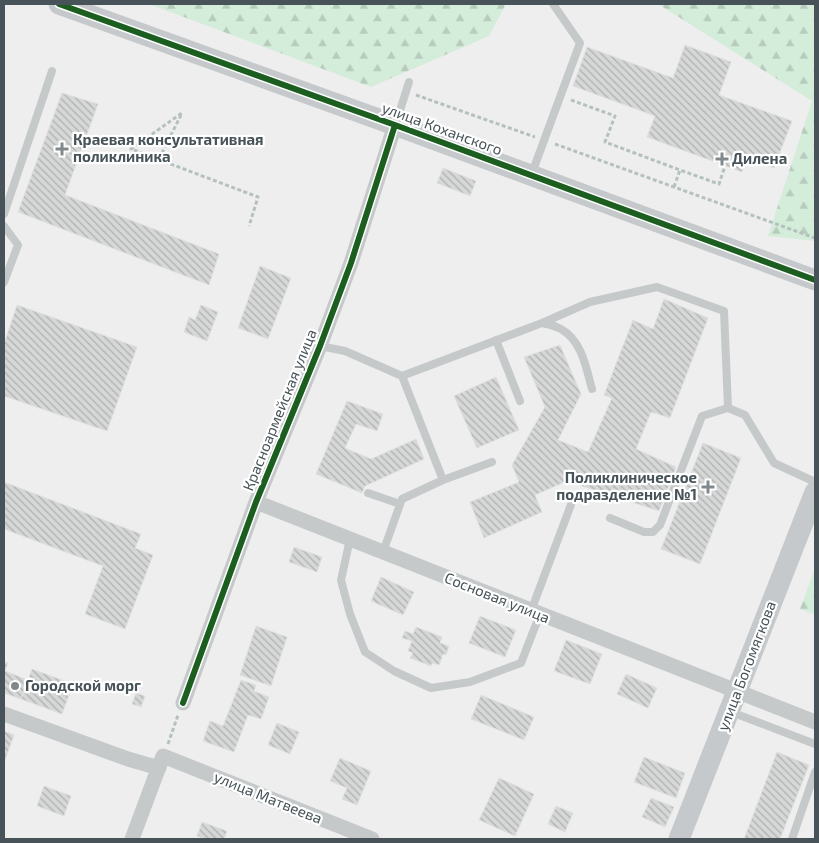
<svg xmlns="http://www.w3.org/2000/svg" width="819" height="843" font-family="'Exo 2',sans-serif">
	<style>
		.forest { fill: url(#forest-firs) }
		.building { fill: url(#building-back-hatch); stroke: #e0e0e1 }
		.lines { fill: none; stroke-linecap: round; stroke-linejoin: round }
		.path { stroke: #b5c1bc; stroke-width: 3; stroke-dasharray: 4 2.5; stroke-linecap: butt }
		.lane { stroke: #c5c9ca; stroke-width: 8 }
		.street { stroke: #c5c9ca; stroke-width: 15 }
		.secondary { stroke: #c6c9cb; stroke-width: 21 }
		.cycleway-casing { stroke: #fff; stroke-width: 9 }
		.cycleway { stroke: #1b5e20; stroke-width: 6 }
		.poi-dot { fill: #82898d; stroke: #fff; stroke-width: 2 }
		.labels { text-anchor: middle; stroke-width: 4.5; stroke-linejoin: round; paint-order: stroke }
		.street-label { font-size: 15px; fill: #475359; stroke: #fff }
		.poi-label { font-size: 15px; font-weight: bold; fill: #475359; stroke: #fff; text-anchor: start }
	</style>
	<defs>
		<pattern id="forest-firs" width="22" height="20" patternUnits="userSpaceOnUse" patternTransform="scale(1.25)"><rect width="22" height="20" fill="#d4ecda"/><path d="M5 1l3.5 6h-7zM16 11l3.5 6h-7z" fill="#b7ccbd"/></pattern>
		<pattern id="building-back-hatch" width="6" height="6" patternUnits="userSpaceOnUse" patternTransform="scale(1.25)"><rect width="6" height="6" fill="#d6d7d7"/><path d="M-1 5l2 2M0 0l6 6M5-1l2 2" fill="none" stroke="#afb1b1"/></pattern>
	</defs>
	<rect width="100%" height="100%" fill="#efeeee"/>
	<path class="forest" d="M149,4H506L489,36L371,87Z
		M658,4H815V241L768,236L812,101Z
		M815,568V615L800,609Z"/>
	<path class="building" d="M685,45L731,62L719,95L792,121L774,168L747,158L742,172L647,137L655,116L573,86L587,47L673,78Z
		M62,93L98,104L65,195L219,254L209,285L18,212Z
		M443,168L476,181L470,196L437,183Z
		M260,266L291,278L268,339L238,328Z
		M664,299L708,318L670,418L651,412L636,449L676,467L659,511L567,481L535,495L542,512L484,538L470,502L519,482L512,465L545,407L524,357L560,345L581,394L558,440L588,452L612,398L604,395L633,320L653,329Z
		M17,305L137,347L107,431L4,396V344Z
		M201,305L218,312L207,341L184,332L189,317L195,320Z
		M496,377L519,430L477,448L454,396Z
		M347,401L383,414L377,431L356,424L345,448L371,459L416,439L424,459L365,486L362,493L316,474Z
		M703,443L741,458L700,564L661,549Z
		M4,482L141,534L135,548L153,555L125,629L85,614L103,566L4,529Z
		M294,547L322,557L317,572L289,562Z
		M381,577L414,592L403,615L371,601Z
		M480,616L516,630L505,657L469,643Z
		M256,626L287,637L271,686L240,675Z
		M416,627L442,637L440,643L449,646L446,655L443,654L439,665L432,663L431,666L410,658L413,653L408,651L412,641L402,638L405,631L413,634Z
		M566,640L602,654L590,684L554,671Z
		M4,662L8,663L5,671L28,680L21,699L4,693Z
		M32,669L73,684L62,714L21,699Z
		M626,674L657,688L648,708L617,694Z
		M241,680L256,685L254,691L269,697L261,719L248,715L234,752L203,741L210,721L223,726Z
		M136,693L145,696L141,707L132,704Z
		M481,695L534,717L524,740L471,719Z
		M277,723L299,732L290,754L268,745Z
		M4,731L14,735L4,763Z
		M777,752L809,765L780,839H744Z
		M644,757L685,773L676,798L634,782Z
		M340,758L371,771L357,805L342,799L347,788L330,781Z
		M499,778L534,794L515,836L479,820Z
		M44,786L71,796L64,816L37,806Z
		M651,798L674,807L665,827L642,817Z
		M556,806L573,813L565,832L548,824Z
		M202,822L227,831L224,839H206L197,836Z"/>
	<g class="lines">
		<path class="path" d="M416,95L535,137
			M571,100L615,116L605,142L680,170
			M555,144L815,238
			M159,159L182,113L131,149L258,197L249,226
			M674,187L680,170L719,184L725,166
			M168,744L178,715"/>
		<path class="lane" d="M396,123L409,82
			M532,173L580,43L553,4
			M4,214L52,71
			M4,226L18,245L4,282
			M542,323L590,302L657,287L724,311L728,408
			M496,340L520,401
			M320,346L345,351L402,376L542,323C548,324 555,326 561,329C582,341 586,367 592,389
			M402,376L443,480
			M368,493L400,504
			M610,518L644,532H653L660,525L702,416L728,408L745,415L774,463L815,482
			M350,539L341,580L350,614L365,652L394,671L431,688L470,682L521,663L540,614
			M383,552L402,499L443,480L492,462
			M531,611L572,502
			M731,712L815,744
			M792,839L815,772"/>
		<path class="street" d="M256,502L815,722
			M183,703L256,502L320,346L351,263L395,125
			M4,714L128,759L159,768
			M132,839L163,756L372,839"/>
		<path class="secondary" d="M59,4L395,125L815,280
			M679,839L815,492"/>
		<defs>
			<path id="cycleway" d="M59,4L395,125L815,280
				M183,703L256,502L320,346L351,263L395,125"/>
		</defs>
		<use href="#cycleway" class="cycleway-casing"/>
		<use href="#cycleway" class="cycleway"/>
	</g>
	<g class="poi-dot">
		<path d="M59.5 141.5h5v5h5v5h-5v5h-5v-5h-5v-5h5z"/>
		<path d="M719.5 151.5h5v5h5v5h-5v5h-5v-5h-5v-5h5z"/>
		<path d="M705.5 479.5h5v5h5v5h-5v5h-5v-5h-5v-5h5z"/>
		<circle cx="15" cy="686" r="5"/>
	</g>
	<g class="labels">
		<g class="street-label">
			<text transform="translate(442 129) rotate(20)" y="5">улица Коханского</text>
			<text transform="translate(280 410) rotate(-68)" y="5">Красноармейская улица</text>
			<text transform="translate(497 598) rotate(22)" y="5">Сосновая улица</text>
			<text transform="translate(747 666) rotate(-69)" y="5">улица Богомягкова</text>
			<text transform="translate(268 798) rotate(22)" y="5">улица Матвеева</text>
		</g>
		<g class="poi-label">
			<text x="73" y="145">Краевая консультативная<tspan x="73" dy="17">поликлиника</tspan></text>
			<text x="732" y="164">Дилена</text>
			<text x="697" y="483" text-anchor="end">Поликлиническое<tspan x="697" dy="17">подразделение №1</tspan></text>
			<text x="25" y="691">Городской морг</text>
		</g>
	</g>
	<rect width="819" height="843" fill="none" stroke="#475359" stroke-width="10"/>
</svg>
